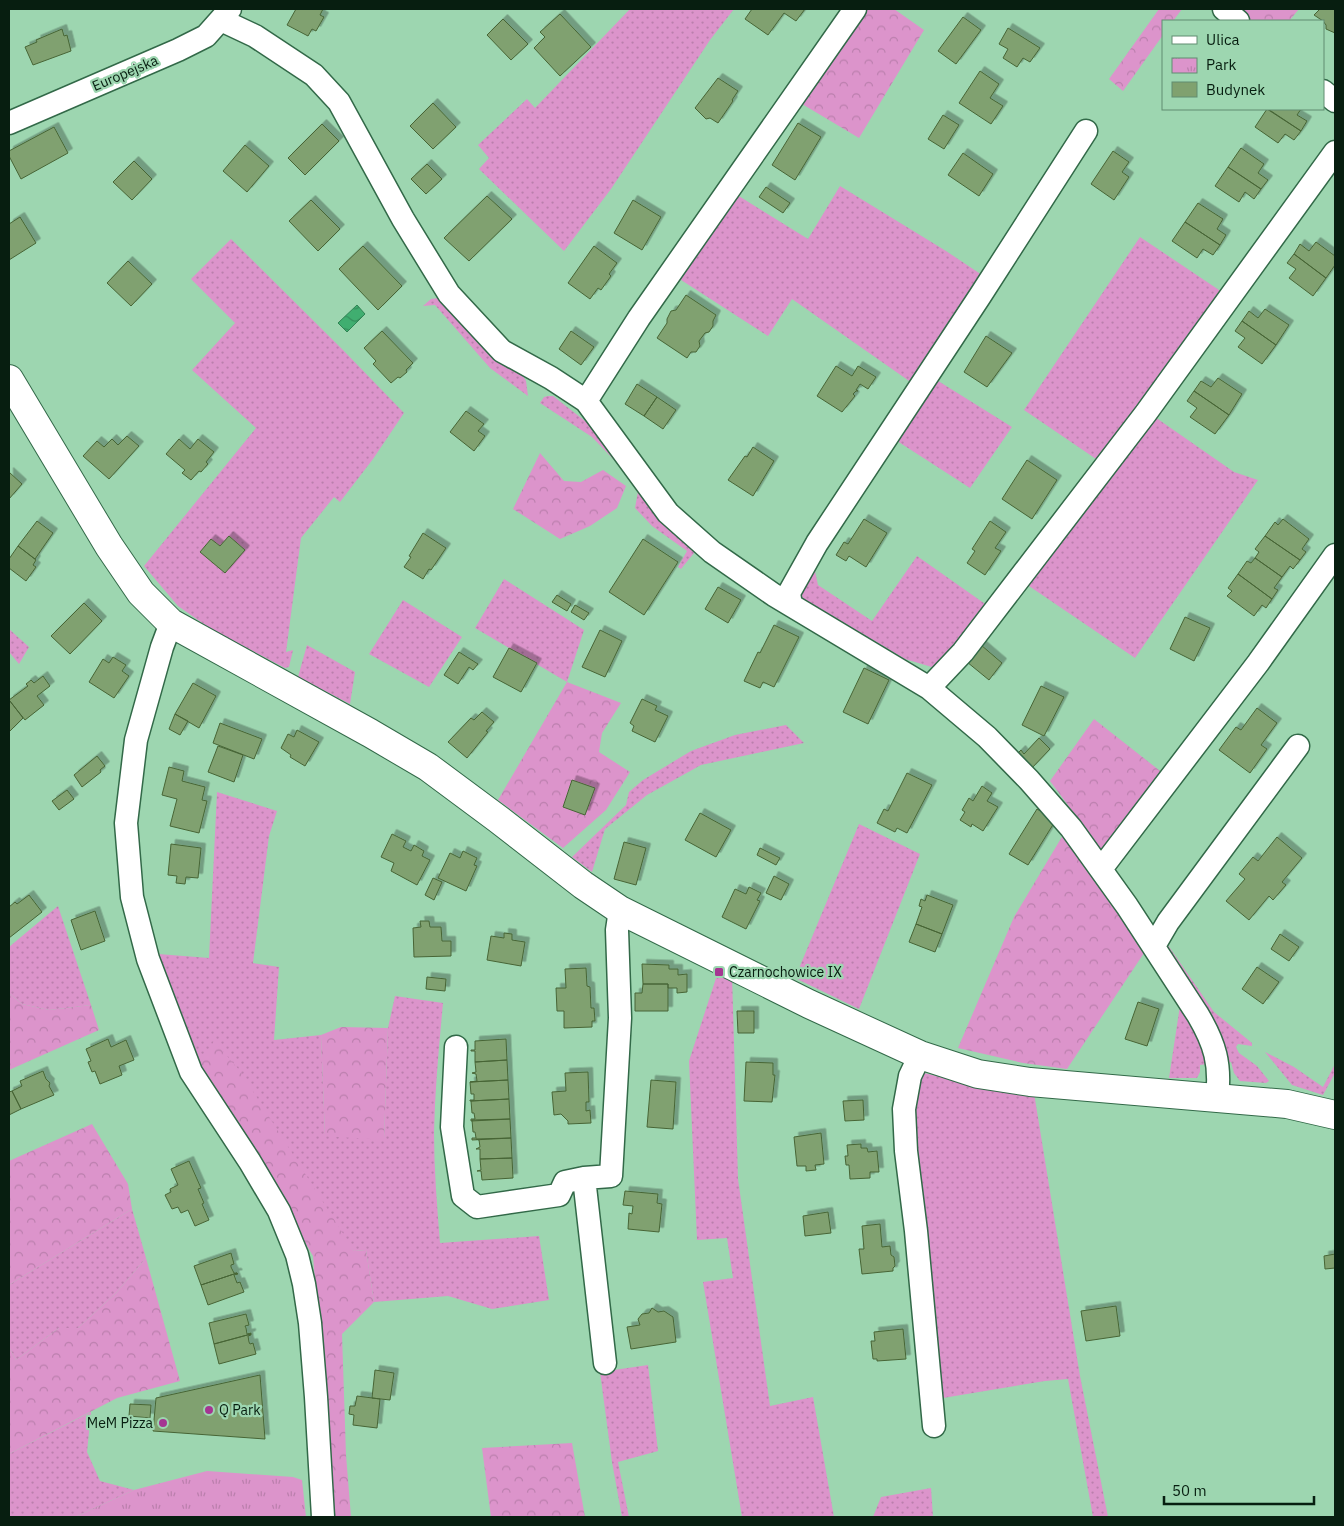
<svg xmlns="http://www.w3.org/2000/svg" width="1344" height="1526" font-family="'IBM Plex Sans',sans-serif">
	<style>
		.grass { fill: url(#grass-dots) }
		.forest { fill: url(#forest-crowns) }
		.park { fill: url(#park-tufts) }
		.water { fill: url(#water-waves); stroke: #2f8353 }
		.building { fill: #80a16f; stroke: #476536; filter: url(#shadow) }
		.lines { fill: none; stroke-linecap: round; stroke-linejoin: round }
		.street-casing { stroke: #326948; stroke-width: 25 }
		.secondary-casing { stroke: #326948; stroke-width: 30 }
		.street { stroke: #fff; stroke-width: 22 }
		.secondary { stroke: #fff; stroke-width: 28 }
		.poi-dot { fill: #a53592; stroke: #9dd6b0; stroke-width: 2 }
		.labels { text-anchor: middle; stroke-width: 4.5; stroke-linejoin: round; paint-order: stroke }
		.street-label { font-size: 14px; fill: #071e10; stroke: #9dd6b0 }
		.poi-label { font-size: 14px; fill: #071e10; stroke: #9dd6b0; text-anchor: start }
	</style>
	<defs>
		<pattern id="grass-dots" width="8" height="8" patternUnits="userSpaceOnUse" patternTransform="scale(1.25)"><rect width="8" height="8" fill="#dc94cb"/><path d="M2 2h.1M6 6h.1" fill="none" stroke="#bb7fad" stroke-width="1.8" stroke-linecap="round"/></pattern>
		<pattern id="forest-crowns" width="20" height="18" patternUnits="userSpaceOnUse" patternTransform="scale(1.25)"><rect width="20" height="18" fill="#dc94cb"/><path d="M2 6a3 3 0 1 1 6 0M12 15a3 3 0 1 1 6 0" fill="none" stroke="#bb7fad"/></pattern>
		<pattern id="park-tufts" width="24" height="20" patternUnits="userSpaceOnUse" patternTransform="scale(1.25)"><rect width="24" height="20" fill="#dc94cb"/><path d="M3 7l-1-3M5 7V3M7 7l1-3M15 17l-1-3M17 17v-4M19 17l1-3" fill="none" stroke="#bb7fad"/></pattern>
		<pattern id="water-waves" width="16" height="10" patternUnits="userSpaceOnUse" patternTransform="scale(1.25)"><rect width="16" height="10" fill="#40ae70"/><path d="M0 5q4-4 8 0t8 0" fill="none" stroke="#348d5b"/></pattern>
		<filter id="shadow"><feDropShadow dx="4.5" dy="-4.5" stdDeviation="0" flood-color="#0004"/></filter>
	</defs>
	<rect width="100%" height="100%" fill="#9dd6b0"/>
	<path class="grass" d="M630,9H734L710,40L611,189L564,251L479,169L489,158L478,145L527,99L535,108Z
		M840,186L946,251L982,275L912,383L792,299L768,336L678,278L734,193L808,239Z
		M1140,237L1222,292L1099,461L1024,410Z
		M231,239L343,350L404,413L373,459L340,502L334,497L301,538L286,652L293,650L289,667L285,668L211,629L178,606L144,566L256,428L192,370L235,323L191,279Z
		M438,298L443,299L521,373L526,381L528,396L490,368L435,305L423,306L431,299Z
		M935,379L1012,427L970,488L894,439Z
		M548,396H553L594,428L693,546L694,553L681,569L678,567L687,551L652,526L635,508L639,486L592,437L540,403L544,397Z
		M1152,415L1234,472L1258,480L1135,658L1026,584Z
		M917,556L988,606L935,668L905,659L804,599L800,594L813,562L818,585L872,621Z
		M504,579L584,630L567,682L475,628Z
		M403,600L462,637L429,687L369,654Z
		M9,629L29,647L19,664L9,652Z
		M307,645L355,672L350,704L298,677Z
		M786,725L804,743L701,765L647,795L605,829L592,872L572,857L626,805L629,792L643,780L691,751L735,735Z
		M217,792L277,811L269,836L253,963L279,967L274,1040L321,1035L325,1135L384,1139L388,1028L395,996L443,1003C439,1046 435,1089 434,1132C434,1169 437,1206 440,1243L539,1236L549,1300L492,1309L448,1296L374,1302L366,1250L354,1251L199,1065L186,1042L158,954L209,958Z
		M859,824L920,854L859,1009L795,978Z
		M58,906L91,1005L49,1010L22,1004L9,993V947Z
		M1163,938L1214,1012L1252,1043V1046L1238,1044L1236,1047L1239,1053L1257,1066L1269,1081L1266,1083L1240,1081L1234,1073L1231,1062L1227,1063L1164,948Z
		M719,969L732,975L738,1179L770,1406L813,1397L834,1517H742L703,1282L733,1278L727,1238L697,1240L689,1061Z
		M1181,999L1198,1031L1208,1064L1200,1065V1072L1197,1078H1169Z
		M1265,1052L1294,1067L1323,1087L1335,1064V1073L1323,1095L1292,1085Z
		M924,1073L990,1089L1034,1093L1080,1376L1108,1517H1093L1068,1379L1045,1381L937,1399L907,1108Z
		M132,1209L146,1258L116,1293L78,1328H59L16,1360L9,1347V1285Z
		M648,1365L658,1451L618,1462L629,1517H622L612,1462L600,1372Z
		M91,1412L87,1452L100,1481L134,1490L75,1517H9V1454Z
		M931,1488L933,1517H873L881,1497Z"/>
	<path class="forest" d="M863,9H894L924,30L859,138L797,101Z
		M1159,9H1182L1173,21H1163V35L1123,91L1109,79Z
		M1237,9H1299L1289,21H1252Z
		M540,453L564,481L581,482L603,470L626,486L617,508L590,526L560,539L513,509Z
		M567,682L621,703L602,733L599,752L630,772L606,810L563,848L498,800Z
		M1094,719L1164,774L1103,852L1050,781Z
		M1066,830L1146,950L1067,1069L1023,1063L958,1048L1014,917Z
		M9,993L22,1004L49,1010L91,1005L99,1030L9,1070Z
		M341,1027L388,1028L384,1140L325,1136L321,1035Z
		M214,1041L240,1071L354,1251L366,1250L374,1302L342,1334L346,1455L351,1517H333L313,1256L199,1065Z
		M92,1124L128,1184L132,1209L9,1285V1161Z
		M146,1258L180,1381L117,1398L9,1454V1347L16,1360L59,1328H78L116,1293Z
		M572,1443L585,1517H491L482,1448Z"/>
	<path class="park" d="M207,1471L293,1477L302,1480L306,1517H75L134,1490Z"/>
	<path class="water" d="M357,305L365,314L347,332L338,323Z"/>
	<path class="building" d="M296,9H323L320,15L324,17L316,31L312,29L308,36L287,25Z
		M752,9H805L796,21L784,13L768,35L745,19Z
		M1320,9H1335V33L1326,29V25L1323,21L1314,15Z
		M560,14L591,47L560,76L534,48L545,37L540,32Z
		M963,17L981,30L956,64L938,51Z
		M503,19L528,44L511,60L487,35Z
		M1008,28L1040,48L1030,62L1023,58L1017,67L1003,58L1008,49L999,44Z
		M62,29L64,36L67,35L71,51L33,65L25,47L37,42L36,40Z
		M980,71L999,84L990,98L1003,106L991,124L959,103Z
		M718,78L738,91L732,100L733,101L718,123L710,118L706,119L695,108Z
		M433,103L456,127L433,149L410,126Z
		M1267,109L1301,131L1294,140L1285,134L1278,143L1255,127Z
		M1268,109H1301L1297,115L1307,121L1301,131Z
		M943,115L959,125L944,149L928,139Z
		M798,123L821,137L795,180L772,165Z
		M322,124L339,141L305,175L288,158Z
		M54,127L68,153L21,179L9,156V151Z
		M245,145L269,166L247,192L223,171Z
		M1241,148L1264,164L1258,173L1268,180L1261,189L1228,167Z
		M1113,151L1129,162L1122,172L1129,177L1114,200L1091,184Z
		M963,153L993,174L979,196L948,175Z
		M134,161L152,179L132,200L113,182Z
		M427,164L442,179L426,194L411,179Z
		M1228,167L1261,189L1254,199L1245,192L1239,202L1215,186Z
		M766,187L790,203L783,213L759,197Z
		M487,196L512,219L469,261L444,238Z
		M311,200L340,229L318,251L289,221Z
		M633,200L661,217L642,250L614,233Z
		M1198,203L1223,219L1217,229L1226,235L1220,245L1185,222Z
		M20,217L36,243L9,260V224Z
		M1185,222L1220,245L1213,255L1203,249L1197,258L1172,241Z
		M1316,242L1335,256V265L1326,278L1294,254L1300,244L1309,251Z
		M363,246L402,286L378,310L339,269Z
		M594,246L617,263L609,274L611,276L601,290L598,288L590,299L568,283Z
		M1294,254L1326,278L1313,296L1289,278L1296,269L1287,263Z
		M128,261L152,284L131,306L107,283Z
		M686,295L716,315L713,321V326L709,332L705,333L699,341L700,346L696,352H691L687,358L657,338L667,323V319L671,311L676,310Z
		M1265,309L1289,325L1276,345L1242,321L1249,311L1258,318Z
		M1242,321L1276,345L1262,364L1238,347L1245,338L1235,331Z
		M382,331L413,363L406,370L407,372L400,378L398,377L391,383L373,364L376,361L364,348Z
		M571,331L594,347L581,365L559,349Z
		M986,336L1012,353L987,387L964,372Z
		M836,366L852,376L858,366L876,377L868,389L860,384L856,390L858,391H856L853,394L855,396L842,412L817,396Z
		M1218,378L1242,394L1229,415L1194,391L1201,381L1211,387Z
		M637,384L657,397L644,416L625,404Z
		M1194,391L1229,415L1215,434L1190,417L1197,408L1187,401Z
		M657,397L676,410L663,429L644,416Z
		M466,411L484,424L478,431L485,436L474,451L450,432Z
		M127,436L139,446L109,479L83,456L97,441L104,447L112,439L118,445Z
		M179,439L190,449L198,439L214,452L206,462L208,464L201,472L199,471L191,480L182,473L185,470L166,454Z
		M753,447L774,461L753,496L728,480L745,456L747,457Z
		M1027,460L1057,480L1032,519L1002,499Z
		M9,472L22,484L9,499Z
		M864,519L887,533L866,567L849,556L846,561L836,555L844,542L848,544Z
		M1283,519L1309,539L1302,549L1306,552L1300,560L1265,536L1275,522L1278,525Z
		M37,521L53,533L35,559L18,546Z
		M990,521L1006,532L995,548L1001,551L985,575L967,563L975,551L972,549Z
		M423,533L446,548L431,570L429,569L423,579L404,567L411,557L409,556Z
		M229,536L245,550L225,573L200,552L211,539L220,546Z
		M1265,536L1300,560L1293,569L1290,566L1282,577L1255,558L1259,552L1255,549Z
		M643,539L678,562L644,615L609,592Z
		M18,546L36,560L33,565L36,567L26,581L9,568V559Z
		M1255,558L1282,577L1274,588L1278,590L1272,599L1238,574L1247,561L1251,563Z
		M1238,574L1272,599L1266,608L1262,605L1254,616L1227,596L1232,591L1228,588Z
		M718,587L741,600L728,623L705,609Z
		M557,595L571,604L567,611L552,602Z
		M84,603L102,621L70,654L51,636Z
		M575,605L589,613L584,620L571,612Z
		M1185,617L1210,628L1194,661L1170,649Z
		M774,625L799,637L774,687L763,682L760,688L744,681L758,652L760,653Z
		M600,630L622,641L605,677L582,667Z
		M981,645L1002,663L989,680L967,662Z
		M509,648L537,663L521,692L493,677Z
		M459,652L478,664L473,670L469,667L458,684L444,675Z
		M113,657L126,665L122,671L129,676L114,698L89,682L103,659L109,663Z
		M864,668L889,680L868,724L843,712Z
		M43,676L50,686L37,696L44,705L25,720L9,700L28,686L26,684L31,680L34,683Z
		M193,683L216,696L199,728L175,714Z
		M1041,686L1064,697L1044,736L1022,725Z
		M642,699L657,706L655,710L668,716L655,742L632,731L634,726L630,723Z
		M10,701L23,718L9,732V702Z
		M1257,708L1277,723L1261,745L1267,749L1250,773L1219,750L1236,727L1241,730Z
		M482,712L494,722L486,731L488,732L467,758L448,742L471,718L474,720Z
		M175,714L188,721L180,735L169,729Z
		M220,723L262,739L254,759L213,743Z
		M297,730L319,742L305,766L290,757L291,755L281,748L288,734L294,737Z
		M1039,738L1050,749L1031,769L1016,755L1021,750L1024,754Z
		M218,746L243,755L234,782L208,772Z
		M97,756L105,766L100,770L101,772L82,787L74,775Z
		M169,767L184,771L182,781L205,787L202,800L207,801L199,833L170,826L177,799L162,795Z
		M907,773L932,785L907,833L897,828L895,832L877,823L884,809L888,811Z
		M572,780L595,788L585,815L563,807Z
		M982,786L992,793L987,801L998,807L983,831L972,824L971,827L960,820L965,812L962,810L969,798L973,801Z
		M67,790L74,799L59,810L52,801Z
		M1037,809L1047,815L1054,823L1028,865L1009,854Z
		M700,813L731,830L716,857L685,840Z
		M392,834L406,841L403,847L411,851L414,845L424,851L422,856L430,860L417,885L391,871L394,863L381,857Z
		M1277,837L1302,858L1282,882L1286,885L1273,900L1269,896L1249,920L1226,901L1245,879L1239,874L1253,857L1258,861Z
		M624,842L646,848L636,885L614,879Z
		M171,844L201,848L198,878L186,877L185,884L176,883L177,876L168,875Z
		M760,848L780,858L776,865L757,855Z
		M463,851L477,858L474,865L477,866L466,891L438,878L450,853L460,858Z
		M774,876L789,884L781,900L766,893Z
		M433,878L442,882L434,900L425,895Z
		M749,887L761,893L757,900L760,901L746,929L722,917L735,889L746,894Z
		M29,895L42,912L9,938V907L15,902L17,904Z
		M927,895L953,905L942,934L916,924L922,907L919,906L921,899L925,901Z
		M95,911L105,941L81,950L71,920Z
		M420,921H429L430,927H441L442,941H451V956L414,957L413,928L421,927Z
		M916,924L942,934L935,952L909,942Z
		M504,933L512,934V940L525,942L521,966L487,960L491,936L504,938Z
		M1280,934L1299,947L1289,961L1271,949Z
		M642,964L669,965V969H678V975L687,974V992L677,993V988H668V984H643Z
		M1257,967L1279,982L1263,1004L1242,989Z
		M586,968L587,986L590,987L591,1008H594L595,1021H592V1027L564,1028V1011H557L556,988H566L565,969Z
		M427,977L446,979L445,991L426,989Z
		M643,984H668V1011H635V993H642Z
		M1138,1002L1159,1009L1147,1046L1125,1039Z
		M737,1011H754V1033H738Z
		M108,1039L111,1047L126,1040L134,1060L119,1066L122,1075L100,1084L95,1071L92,1072L88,1062L91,1061L86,1049Z
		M506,1039L507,1060L475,1062V1051H471V1050H475V1041Z
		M507,1060L508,1080L470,1082L477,1081L476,1074L472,1073L476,1072L475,1062Z
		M746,1062L773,1063V1075H775L772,1102L744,1101Z
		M43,1071L46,1079L50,1083L49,1086L54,1095L21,1109L12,1091L22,1086L20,1081Z
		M588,1072L589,1102H586V1111L590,1110L591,1123L568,1124V1121L561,1114L554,1115L552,1092L566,1091L565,1073Z
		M508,1080L509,1099L470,1101V1100H474V1094H471L470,1082Z
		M651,1080L676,1082L673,1129L647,1127Z
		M12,1091L21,1109L9,1115V1092Z
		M509,1099L510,1119L471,1121V1119H475L474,1113H472L471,1101Z
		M863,1100L864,1120L845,1121L843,1101Z
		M510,1119L511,1138L472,1140V1138H476L475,1132H473L472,1120Z
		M821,1133L824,1164L815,1165L816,1170L806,1171V1166H797L794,1137Z
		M511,1138L512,1158L480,1159V1149H476L480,1147L479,1140L476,1139Z
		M861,1144V1148H867L868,1152L877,1151L879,1172H870V1178L850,1179L849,1165H846L845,1156H848L847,1145Z
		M512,1158L513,1178L482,1180L481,1171H477L481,1170L480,1159Z
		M189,1161L201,1188L198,1189L204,1203L202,1204L209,1220L195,1226L188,1210L181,1213L178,1207L172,1209L165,1195L171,1192L170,1189L178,1185L171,1169Z
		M625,1191L658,1194L657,1203L662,1204L659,1232L628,1229L629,1213L632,1214L633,1206L623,1205Z
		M828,1212L831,1233L805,1236L803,1216Z
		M880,1224L882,1247L890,1246L891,1255L894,1257L895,1266L893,1268V1271L862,1274L859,1249H864L862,1226Z
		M231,1253L234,1264L231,1265V1267L234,1273H237L201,1285L194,1266Z
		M1335,1254V1268L1325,1269L1324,1256Z
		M237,1273L238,1274L234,1275L237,1283L240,1282L244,1292L208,1305L201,1285Z
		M1116,1306L1120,1336L1086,1341L1081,1311Z
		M652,1308L658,1312L664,1311L673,1317L676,1342L631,1349L627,1327L640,1325L638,1319L642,1314L649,1313Z
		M246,1314L249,1325L245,1326L246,1328L247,1334L251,1333V1334L214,1344L209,1323Z
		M903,1329L906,1359L877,1361V1359H873L871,1341H875L874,1332Z
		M251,1334V1335L248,1336L249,1342L250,1344L253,1343L256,1354L219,1364L214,1344Z
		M375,1370L394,1373L390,1400L372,1398Z
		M260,1375L265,1439L153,1431L156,1398Z
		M357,1396L380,1399L377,1428L353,1425L354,1415L349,1414L350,1406H355Z
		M130,1404L151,1405L150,1418L129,1416Z"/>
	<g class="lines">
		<defs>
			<path id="street" d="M1224,9L1238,21
				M221,20L255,36L314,75L339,102L403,219L449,294L502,351L551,378L586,401L668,513L712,552L774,595L929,688L987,737L1029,780L1071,828L1127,906L1198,1015C1215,1044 1221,1064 1217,1098
				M1323,91L1335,101
				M9,123L178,50L206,36L230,9
				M586,401L639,318L855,9
				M791,605L789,593L817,543L980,296L1086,131
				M171,623L162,647L136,740L126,823L132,897L148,959L191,1072L250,1162L279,1211L297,1255L304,1284L310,1323L316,1397L323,1517
				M929,688L963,652L1146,413L1335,152
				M1101,869L1258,663L1335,555
				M1154,946L1168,922L1298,746
				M456,1047L452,1127L463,1196L477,1207L559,1195L565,1182L584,1178
				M920,1055L910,1076L904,1109L906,1151L916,1231L934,1426
				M605,1363L584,1178L611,1176L620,1018L617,930L620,910"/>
			<path id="secondary" d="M9,379L109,546L141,593L171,623L370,733L428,767L498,819L583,885L620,910L809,1004L920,1055L978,1074L1030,1082L1287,1104L1335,1115"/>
		</defs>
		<use href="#street" class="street-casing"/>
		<use href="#secondary" class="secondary-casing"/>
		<use href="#street" class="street"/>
		<use href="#secondary" class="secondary"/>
	</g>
	<g class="poi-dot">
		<rect x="714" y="967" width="10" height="10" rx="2.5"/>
		<circle cx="209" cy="1410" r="5"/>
		<circle cx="163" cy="1423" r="5"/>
	</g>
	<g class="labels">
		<g class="street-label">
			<text transform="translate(125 73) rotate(-23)" y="5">Europejska</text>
		</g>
		<g class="poi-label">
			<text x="729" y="977">Czarnochowice IX</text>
			<text x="219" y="1415">Q Park</text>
			<text x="153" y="1428" text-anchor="end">MeM Pizza</text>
		</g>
	</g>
	<rect width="1344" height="1526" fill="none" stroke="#071e10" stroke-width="20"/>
	<rect x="1162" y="20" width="162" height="90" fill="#9dd6b0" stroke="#618c70"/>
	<rect x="1172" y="36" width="25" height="8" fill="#ffffff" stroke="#618c70"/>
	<text x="1206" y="45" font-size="15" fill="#071e10">Ulica</text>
	<rect x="1172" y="58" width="25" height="15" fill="url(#park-tufts)" stroke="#618c70"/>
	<text x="1206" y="70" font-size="15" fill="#071e10">Park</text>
	<rect x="1172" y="82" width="25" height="15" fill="#80a16f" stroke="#618c70"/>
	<text x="1206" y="95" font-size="15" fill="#071e10">Budynek</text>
	<path d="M1164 1496v8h150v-8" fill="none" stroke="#071e10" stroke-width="2.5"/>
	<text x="1172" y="1496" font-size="15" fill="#071e10" stroke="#9dd6b0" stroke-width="4" paint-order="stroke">50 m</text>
</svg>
